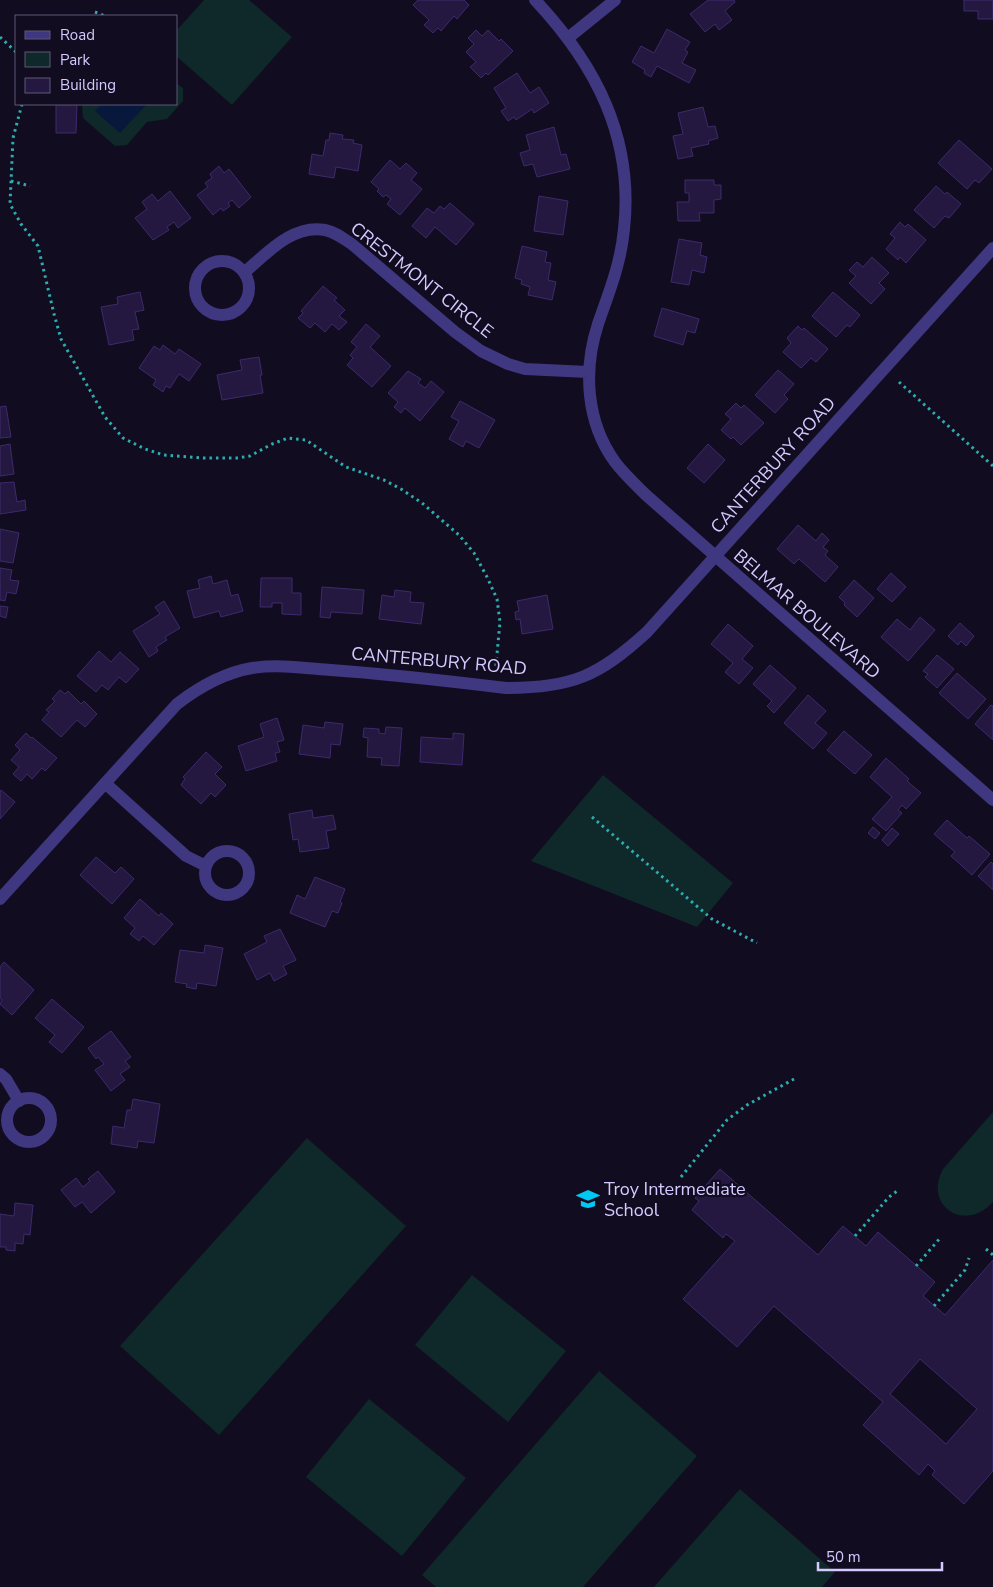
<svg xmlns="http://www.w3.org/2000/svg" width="993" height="1587" font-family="'Nunito Sans',sans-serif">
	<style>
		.green { fill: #0f2829 }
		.water { fill: #08173c }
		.building { fill: #241840; stroke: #3d2a6d; fill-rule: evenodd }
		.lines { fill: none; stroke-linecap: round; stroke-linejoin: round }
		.path { stroke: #2caeb1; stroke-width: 3; stroke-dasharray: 2.5 4; stroke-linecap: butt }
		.minor { stroke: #3f377f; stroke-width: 12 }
		.labels { text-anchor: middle; stroke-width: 4.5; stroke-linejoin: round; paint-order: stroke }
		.street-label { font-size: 18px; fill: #d5caff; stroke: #110c1f }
		.poi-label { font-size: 18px; fill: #d5caff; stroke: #110c1f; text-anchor: start }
	</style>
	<rect width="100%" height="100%" fill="#110c1f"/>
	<path class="green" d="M204,0H249L292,37L232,105L176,56V31Z
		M176,83L183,88V101L167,119L147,122L127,145L115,146L83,118L82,106L84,104H176Z
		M603,775L733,883L697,927L531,861Z
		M993,1112V1202C964,1234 923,1205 943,1169Z
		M307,1138L406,1226L219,1435L120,1346Z
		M472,1275L566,1351L508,1422L415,1345Z
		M599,1371L697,1456L583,1587H436L422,1575Z
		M369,1399L466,1478L402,1556L306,1477Z
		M740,1489L835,1572L822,1587H654Z"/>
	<path class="water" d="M102,104H147L120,133L95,111Z"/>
	<path class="building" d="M418,0H464L469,5L457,19L454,16L441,31L438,28L433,33L424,25L429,20L413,5Z
		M708,0H734L735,2L725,11L732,20L719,30L715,24L705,32L690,14Z
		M964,0H993V19H978V11H964Z
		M667,29L690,42L685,50L688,52L682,63L696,70L689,83L657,66L651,77L644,73L645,70L632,62L641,46L654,53Z
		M476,30L482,36L488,30L499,41L501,39L513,51L488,75L486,73L481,78L470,67L476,62L466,52L474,44L468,38Z
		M517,73L530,93L539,87L549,103L534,113L532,109L516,120L514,117L508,121L501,111L506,108L494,88Z
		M56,104H77L76,133H56Z
		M703,107L708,127L715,126L718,138L708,141L709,144L691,148L693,156L678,159L673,136L683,134L678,113Z
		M554,127L561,155L566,154L570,169L537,177L533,164L524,166L520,153L530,150L526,135Z
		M330,133L343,135L342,139L354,140L353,143L362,145L358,171L336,167L334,178L309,174L312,154L323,156L326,140H329Z
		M959,140L992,169L979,183L975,180L967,189L938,163Z
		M390,160L400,169L406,163L417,173L411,180L422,189L400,215L387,204L391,199L386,195L383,197L377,191L379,189L371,182Z
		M219,166L224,173L229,169L251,197L239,208L232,200L228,203L230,206L223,211L221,208L213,215L197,195L208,187L205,183L212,178L210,174Z
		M685,180H714V185H721V199L714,200V213H699L700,221H678L677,202H689V193H685Z
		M936,186L945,194L947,192L961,204L949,218L945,216L934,228L914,210Z
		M170,191L191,218L178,228L174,222L167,227L169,230L153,240L135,218L147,209L142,202L152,194L158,201Z
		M539,196L568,201L563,235L534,231Z
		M450,203L474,224L456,245L435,227L426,238L412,226L427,208L434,213L440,206L444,209Z
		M900,222L905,227L908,224L926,240L906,263L900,257L898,260L886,249L895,238L890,234Z
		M679,239L702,243L700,255L707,257L704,273L692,270L689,285L671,282Z
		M522,246L547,252L545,262L551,263L548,280L556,282L552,300L528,295L530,287L521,284L522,280L515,278Z
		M872,257L889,273L879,283L885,289L871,304L849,283L856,276L849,270L857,262L863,267Z
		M323,286L337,298L334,300L345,310L339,316L347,322L339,330L332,324L325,332L315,323L310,328L298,318L303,313L301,311Z
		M140,292L144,310L135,312L139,329L132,330L134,340L109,345L101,307L118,304L117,297Z
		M833,292L860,315L850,327L847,325L836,337L812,316Z
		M662,308L699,319L695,333L687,331L683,345L654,336Z
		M366,324L380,336L370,347L391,366L372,387L347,365L353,358L350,355L357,347L351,342Z
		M798,326L802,330L804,328L828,349L816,362L811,358L801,368L783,352L791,343L787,338Z
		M163,345L175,354L179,349L201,364L189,381L179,374L170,388L166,386L163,392L153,385L156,380L139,368L154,346L160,350Z
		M259,357L262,375H260L263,393L222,400L217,375L242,370L240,360Z
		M778,370L794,384L784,395L788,399L775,413L755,395Z
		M408,371L421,379L418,383L425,388L431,381L444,392L420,421L405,408L401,413L394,407L398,402L388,393Z
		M460,401L495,420L479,448L466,441L463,447L449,439L459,421L451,417Z
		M736,403L741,408L744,405L764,423L741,445L733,437L731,439L721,430L731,419L725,414Z
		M6,406L11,437L0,438V407Z
		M10,444L14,474L0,476V446Z
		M708,444L725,460L704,483L687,468Z
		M14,482L17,502L25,500L26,510L0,514V483Z
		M798,525L816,541L822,533L829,540L823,547L828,551L825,555L838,567L825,582L799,559L794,564L777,549Z
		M0,529L19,533L13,563L0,561Z
		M0,568L12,570L10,580L19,581L16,594L7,592L5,601L0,600Z
		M891,573L906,587L892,602L877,589Z
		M211,576L213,584L227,580L231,596L238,594L243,611L221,617L219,611L194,618L187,591L200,588L198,580Z
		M261,578H292V593H301V615L282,614V603H272V607H260Z
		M854,580L874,598L857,617L844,605L845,603L839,597Z
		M322,587L364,590L362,614L331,612L330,618L320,617Z
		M395,590L411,592L410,602L424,603L421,624L379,619L382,595L394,597Z
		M547,595L553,629L522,634L520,619L516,620L515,612L519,611L517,601Z
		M164,601L180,628L165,637L167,640L156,647L158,651L149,657L133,631L160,614L155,607Z
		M0,606L8,607L6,618L0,616Z
		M920,617L935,630L908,661L881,637L897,619L910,630Z
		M960,623L974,636L966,646L961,641L958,645L948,636Z
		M728,624L753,646L742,659L753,668L739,684L725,672L733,663L711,644Z
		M99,651L111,662L120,652L139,669L126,683L119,677L108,690L102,685L96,692L77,676Z
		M937,655L954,669L937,688L925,677L928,674L923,671Z
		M770,665L796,688L774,713L767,706L772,701L753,684Z
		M957,673L986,699L968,719L939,693Z
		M60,690L65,694L68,691L81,704L84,701L97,714L85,727L77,720L61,737L42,720L49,712L46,710L55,701L52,699Z
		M808,695L826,711L815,723L827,733L813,749L784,723Z
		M991,705L993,706V740L975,724Z
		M277,718L284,740L277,742L280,752L275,753L277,761L246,771L238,746L264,737L260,724Z
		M325,722L343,724L340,745L331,744L330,758L299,754L303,725L324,728Z
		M386,727L402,728L399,766L381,765L382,758L367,757L368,738L363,737L364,728L379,729V733L385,734Z
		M844,731L872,755L855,774L827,750Z
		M26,733L31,738L32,737L57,758L45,771L42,768L32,779L27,774L21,781L13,774L19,767L11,760L20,750L15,745Z
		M453,733L464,734L462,765L420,762L421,737L453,739Z
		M206,752L222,767L215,774L226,785L215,797L211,793L201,804L181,785L185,779L183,777Z
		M886,758L909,779L907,781L921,793L906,809L902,805L898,810L902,813L886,831L872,819L892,797L870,777Z
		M1,790L15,802L0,819V792Z
		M312,810L313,818L333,815L336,829L326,831L329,848L300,852L298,839L293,840L289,814Z
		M947,820L967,838L969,836L990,854L972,875L951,856L955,852L934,834Z
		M873,827L880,833L875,839L868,833Z
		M892,828L899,834L888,846L882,840Z
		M96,857L115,873L121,867L134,879L112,904L80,875Z
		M991,862L993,864V890L978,876Z
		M315,877L345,889L340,902L342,903L338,913L332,911L325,927L290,913L297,895L305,899Z
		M140,899L159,916L161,913L173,924L154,945L143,936L139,941L130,934L135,928L124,918Z
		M280,929L296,960L283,966L287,974L274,981L270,973L257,980L244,954L267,942L264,936Z
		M205,945L223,948L216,986L197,983L196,989L186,987L187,984L175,982L180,950L204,953Z
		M4,962L34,990L12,1015L0,1004L2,1000L0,998V967Z
		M52,999L84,1027L62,1053L49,1042L55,1035L35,1018Z
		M111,1031L131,1057L125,1061L130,1067L120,1074L125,1080L111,1091L95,1070L104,1064L98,1057L96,1059L88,1048Z
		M133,1099L160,1104L154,1143L138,1141L137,1148L111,1144L113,1126L124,1128L127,1110H131Z
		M720,1169L818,1255L843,1226L866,1246L878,1232L935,1282L923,1296L945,1315L993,1260V1471L964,1504L932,1475L935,1471L928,1464L919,1475L863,1425L883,1402L774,1306L737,1347L683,1299L735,1241L726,1234L723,1238L692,1210L699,1201L695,1198ZM920,1359L977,1409L946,1444L890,1394Z
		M98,1171L115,1192L91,1213L82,1202L75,1207L61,1190L76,1178L83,1187L90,1181L88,1179Z
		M15,1203L33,1205L30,1235L24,1234L23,1244L15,1243V1251L6,1250V1247H0V1214L14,1216Z"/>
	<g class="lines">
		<path class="path" d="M95,12L105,16
			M0,37L16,52
			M22,104L13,138L10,204L21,224L38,246L54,314L61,339L105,417L123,438L145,449L164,455L203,458H237L250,456L272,444L288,438L306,440L346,467L384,480L401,489L422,503L459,535L474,553L487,577L497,599L500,622L495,675
			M11,181L30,186
			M899,382L993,466
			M592,817L712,919L757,943
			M681,1177L727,1120L747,1105L794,1079
			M855,1236L889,1197L897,1191
			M986,1249L993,1255
			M916,1266L941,1237
			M934,1306L965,1270L969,1258"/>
		<path class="minor" d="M535,0C596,65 634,138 624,229C621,263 609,292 598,324C583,370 586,422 615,462C624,474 635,484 646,495L993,800
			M568,38L615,0
			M195 288a27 27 0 1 1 54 0a27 27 0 1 1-54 0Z
			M245,272C267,253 293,224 325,230C336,232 344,239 353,245L455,332L481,351L508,364L525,369L588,372
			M105,783L186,856L206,866
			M205 873a22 22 0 1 1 44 0a22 22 0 1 1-44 0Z
			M0,899L177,704C199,687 223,673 252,668C278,664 305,668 331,670C390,674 448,681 506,688C572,688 599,676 647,632L993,248
			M0,1074L6,1079L19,1101
			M7 1120a22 22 0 1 1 44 0a22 22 0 1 1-44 0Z"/>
	</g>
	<defs>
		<symbol id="school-bare" viewBox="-9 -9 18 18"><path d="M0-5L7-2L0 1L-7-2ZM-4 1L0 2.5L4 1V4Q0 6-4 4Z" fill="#00c8f5" stroke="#110c1f" stroke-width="2.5" paint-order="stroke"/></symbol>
	</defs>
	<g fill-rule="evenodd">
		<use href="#school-bare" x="572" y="1183" width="32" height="32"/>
	</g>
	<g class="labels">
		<g class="street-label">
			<text transform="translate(422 280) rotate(38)" y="6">CRESTMONT CIRCLE</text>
			<text transform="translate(773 465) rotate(-48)" y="6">CANTERBURY ROAD</text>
			<text transform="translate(807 614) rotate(41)" y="6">BELMAR BOULEVARD</text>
			<text transform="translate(439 661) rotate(5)" y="6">CANTERBURY ROAD</text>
		</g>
		<g class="poi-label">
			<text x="604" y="1195">Troy Intermediate<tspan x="604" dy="21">School</tspan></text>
		</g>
	</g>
	<rect x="15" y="15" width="162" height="90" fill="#110c1f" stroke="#5f5879"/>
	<rect x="25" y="31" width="25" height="8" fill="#3f377f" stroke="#5f5879"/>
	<text x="60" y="40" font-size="15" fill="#d5caff">Road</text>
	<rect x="25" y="52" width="25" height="15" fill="#0f2829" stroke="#5f5879"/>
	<text x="60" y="65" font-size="15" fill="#d5caff">Park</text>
	<rect x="25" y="78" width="25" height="15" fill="#241840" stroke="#5f5879"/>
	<text x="60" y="90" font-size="15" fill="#d5caff">Building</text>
	<path d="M818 1562v8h124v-8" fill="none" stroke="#d5caff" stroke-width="2.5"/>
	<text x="826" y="1562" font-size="15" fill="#d5caff" stroke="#110c1f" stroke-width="4" paint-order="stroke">50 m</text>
</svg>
